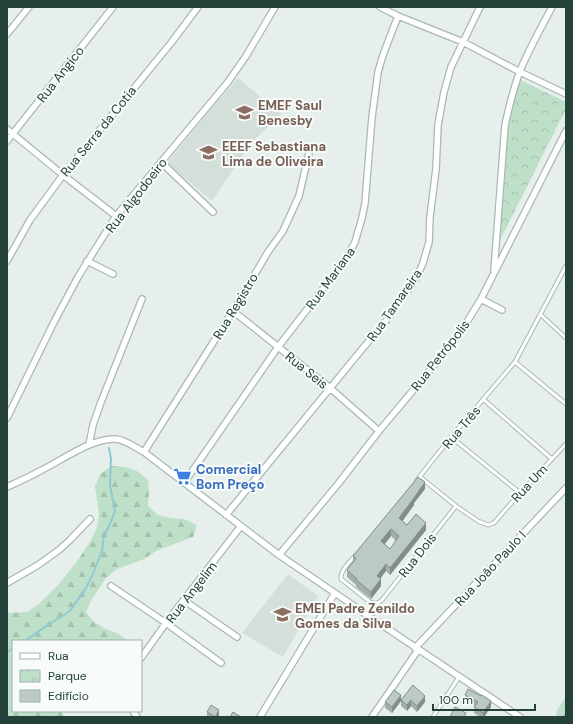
<svg xmlns="http://www.w3.org/2000/svg" width="573" height="724" font-family="'DM Sans',sans-serif">
	<style>
		.built { fill: #d4dfda }
		.forest { fill: url(#forest-firs) }
		.park { fill: url(#park-crowns) }
		.lines { fill: none; stroke-linecap: round; stroke-linejoin: round }
		.stream { stroke: #8ec9d4; stroke-width: 2 }
		.service-casing { stroke: #a8b8b2; stroke-width: 5 }
		.minor-casing { stroke: #a8b8b2; stroke-width: 8 }
		.service { stroke: #fff; stroke-width: 3 }
		.minor { stroke: #fff; stroke-width: 5.5 }
		.wall { fill: #a1aea9; fill-rule: evenodd }
		.shaded-wall { fill: #838d89 }
		.building { fill: #bbcac4; stroke: #838d89; fill-rule: evenodd }
		.labels { text-anchor: middle; stroke-width: 4; stroke-linejoin: round; paint-order: stroke }
		.street-label { font-size: 13px; fill: #24423a; stroke: #f7fbf9 }
		.education-label { font-size: 13px; font-weight: bold; fill: #785e54; stroke: #f7fbf9; text-anchor: start }
		.shop-label { font-size: 13px; font-weight: bold; fill: #366cbe; stroke: #f7fbf9; text-anchor: start }
	</style>
	<defs>
		<pattern id="forest-firs" width="22" height="20" patternUnits="userSpaceOnUse"><rect width="22" height="20" fill="#bfe0c8"/><path d="M5 1l3.5 6h-7zM16 11l3.5 6h-7z" fill="#a4c1ad"/></pattern>
		<pattern id="park-crowns" width="20" height="18" patternUnits="userSpaceOnUse"><rect width="20" height="18" fill="#bfe0c8"/><path d="M2 6a3 3 0 1 1 6 0M12 15a3 3 0 1 1 6 0" fill="none" stroke="#a4c1ad"/></pattern>
	</defs>
	<rect width="100%" height="100%" fill="#e6efeb"/>
	<path class="built" d="M238,78L281,114L251,143L212,201L167,163L210,110Z
		M288,574L318,596L283,657L242,633Z"/>
	<path class="forest" d="M111,466L125,467L137,471L148,480L149,493L148,506L158,515L171,518L184,519L197,525L193,537L156,551L144,559L117,569L106,578L92,599L86,612L94,622L106,629L119,634L128,641H13V711H62L64,717H7V613L27,612L39,604L58,585L76,563L91,540L97,527L99,514L95,487L100,474Z
		M566,697V717H556L557,710Z"/>
	<path class="park" d="M516,78L566,102V109L491,258L509,112Z"/>
	<g class="lines">
		<path class="stream" d="M25,641L46,626L70,611L86,588L92,576L102,551L104,536L110,524L115,511L110,485L111,459L109,448
			M7,652L13,648"/>
		<defs>
			<path id="service" d="M541,315L566,338
				M515,362L566,404
				M484,400L552,459
				M451,437L520,493
				M420,477L456,506L478,521L488,525L494,523L520,493L566,444
				M417,480L451,437L515,362L566,266
				M355,556C350,562 340,570 341,579L370,602C375,604 378,604 382,600L456,506
				M433,717L459,677"/>
			<path id="minor" d="M380,7L398,16L463,42L520,72L566,94
				M7,34L29,7
				M7,129L63,175L116,216
				M7,141L113,7
				M161,162L213,212
				M7,261L30,220L63,175L171,43L198,7
				M87,261L113,274
				M494,271L505,125C509,107 513,89 520,71C529,49 541,28 552,7
				M481,299L502,310
				M233,311L330,388L379,431
				M7,418L54,322L78,277L116,216L228,82L246,56L275,7
				M89,445L93,425L101,402L142,299
				M144,452L233,311L268,252L283,231L299,196L309,153
				M184,483L278,347L336,272L346,259L355,242L362,218L365,203L372,117L378,72L383,55L398,16
				M7,487C18,482 29,477 40,471C61,461 93,437 116,439C126,440 136,448 144,452L279,555L335,593L364,613L520,717
				M226,515L363,348L385,322L416,279L423,263L429,242L430,217L436,169L438,125L444,92L451,67L480,7
				M279,555L338,484L379,431L451,345L462,330L481,299L566,131
				M7,583L38,565L59,550L70,540L90,519
				M111,586L166,623L221,663
				M185,601L237,637
				M415,648L566,488
				M141,658L166,623L241,526
				M133,711L137,717
				M260,717L335,593
				M372,717L418,650"/>
		</defs>
		<use href="#service" class="service-casing"/>
		<use href="#minor" class="minor-casing"/>
		<use href="#service" class="service"/>
		<use href="#minor" class="minor"/>
	</g>
	<path class="wall" d="M425,489L414,503V505L402,521L407,525L426,530L390,575L386,571L380,578L381,586L371,599L356,587V585L347,577V570L353,562V556ZM391,536L396,541L390,549L384,544Z
		M413,685L425,702L417,712L411,706L407,711L401,706V700Z
		M465,695L491,707L484,717H480L474,713L475,706L465,701Z
		M401,701L392,713L385,708V702Z
		M207,712L219,717H207Z"/>
	<path class="shaded-wall" d="M425,482V489L414,503V505L399,526V518Z
		M426,523V530L390,575V568Z
		M391,529V536L381,549V541Z
		M386,564V571L377,583V576Z
		M381,579V586L371,599V592Z
		M401,695V701L392,713V707Z
		M425,696V702L417,712V706Z
		M411,700V706L407,711V705Z
		M491,701V707L484,717H483V713Z
		M219,710V717H215Z"/>
	<path class="building" d="M418,477L425,482L414,498L399,518L407,525L416,514L426,523L390,568L386,564L377,576L381,579L371,592L356,580L357,579L347,570L356,558L353,556ZM391,529L399,536L390,549L381,541Z
		M413,685L425,696L417,706L411,700L407,705L401,700Z
		M468,689L481,696L482,695L491,701L483,713L474,707L478,702L465,695Z
		M394,690L401,695L392,707L385,702Z
		M211,705L219,710L215,717L207,712Z
		M455,707L466,713L464,717H450Z
		M233,712L241,717H230Z"/>
	<defs>
		<symbol id="school-bare" viewBox="-9 -9 18 18"><path d="M0-5L7-2L0 1L-7-2ZM-4 1L0 2.5L4 1V4Q0 6-4 4Z" fill="#8d6e63" stroke="#f7fbf9" stroke-width="2.5" paint-order="stroke"/></symbol>
		<symbol id="supermarket-bare" viewBox="-9 -9 18 18"><path d="M-6-5.5h2.5l.6 2H6L4.5 2H-2.5L-4.4-4H-6ZM-1.5 3.2a1.3 1.3 0 1 0 .1 0ZM3 3.2a1.3 1.3 0 1 0 .1 0Z" fill="#3f7fe0" stroke="#f7fbf9" stroke-width="2.5" paint-order="stroke"/></symbol>
	</defs>
	<g fill-rule="evenodd">
		<use href="#school-bare" x="232" y="100" width="25" height="25"/>
		<use href="#school-bare" x="196" y="140" width="25" height="25"/>
		<use href="#supermarket-bare" x="170" y="464" width="25" height="25"/>
		<use href="#school-bare" x="270" y="602" width="25" height="25"/>
	</g>
	<g class="labels">
		<g class="street-label">
			<text transform="translate(60 74) rotate(-52)" y="5">Rua Angico</text>
			<text transform="translate(98 131) rotate(-51)" y="5">Rua Serra da Cotia</text>
			<text transform="translate(136 195) rotate(-52)" y="5">Rua Algodoeiro</text>
			<text transform="translate(330 278) rotate(-54)" y="5">Rua Mariana</text>
			<text transform="translate(394 305) rotate(-55)" y="5">Rua Tamareira</text>
			<text transform="translate(235 306) rotate(-59)" y="5">Rua Registro</text>
			<text transform="translate(440 355) rotate(-52)" y="5">Rua Petrópolis</text>
			<text transform="translate(307 370) rotate(39)" y="5">Rua Seis</text>
			<text transform="translate(461 427) rotate(-50)" y="5">Rua Três</text>
			<text transform="translate(529 483) rotate(-47)" y="5">Rua Um</text>
			<text transform="translate(417 555) rotate(-52)" y="5">Rua Dois</text>
			<text transform="translate(490 568) rotate(-47)" y="5">Rua João Paulo I</text>
			<text transform="translate(191 592) rotate(-52)" y="5">Rua Angelim</text>
		</g>
		<g class="education-label">
			<text x="258" y="110">EMEF Saul<tspan x="258" dy="15">Benesby</tspan></text>
			<text x="222" y="151">EEEF Sebastiana<tspan x="222" dy="15">Lima de Oliveira</tspan></text>
			<text x="295" y="613">EMEI Padre Zenildo<tspan x="295" dy="15">Gomes da Silva</tspan></text>
		</g>
		<g class="shop-label">
			<text x="196" y="474">Comercial<tspan x="196" dy="15">Bom Preço</tspan></text>
		</g>
	</g>
	<rect width="573" height="724" fill="none" stroke="#24423a" stroke-width="16"/>
	<rect x="12" y="640" width="130" height="72" fill="#f7fbf9" stroke="#a3b1ad"/>
	<rect x="20" y="653" width="20" height="6" fill="#ffffff" stroke="#a3b1ad"/>
	<text x="48" y="660" font-size="12" fill="#24423a">Rua</text>
	<rect x="20" y="670" width="20" height="12" fill="url(#park-crowns)" stroke="#a3b1ad"/>
	<text x="48" y="680" font-size="12" fill="#24423a">Parque</text>
	<rect x="20" y="690" width="20" height="12" fill="#bbcac4" stroke="#a3b1ad"/>
	<text x="48" y="700" font-size="12" fill="#24423a">Edifício</text>
	<path d="M433 704v6h102v-6" fill="none" stroke="#24423a" stroke-width="2"/>
	<text x="439" y="704" font-size="12" fill="#24423a" stroke="#f7fbf9" stroke-width="3" paint-order="stroke">100 m</text>
</svg>
